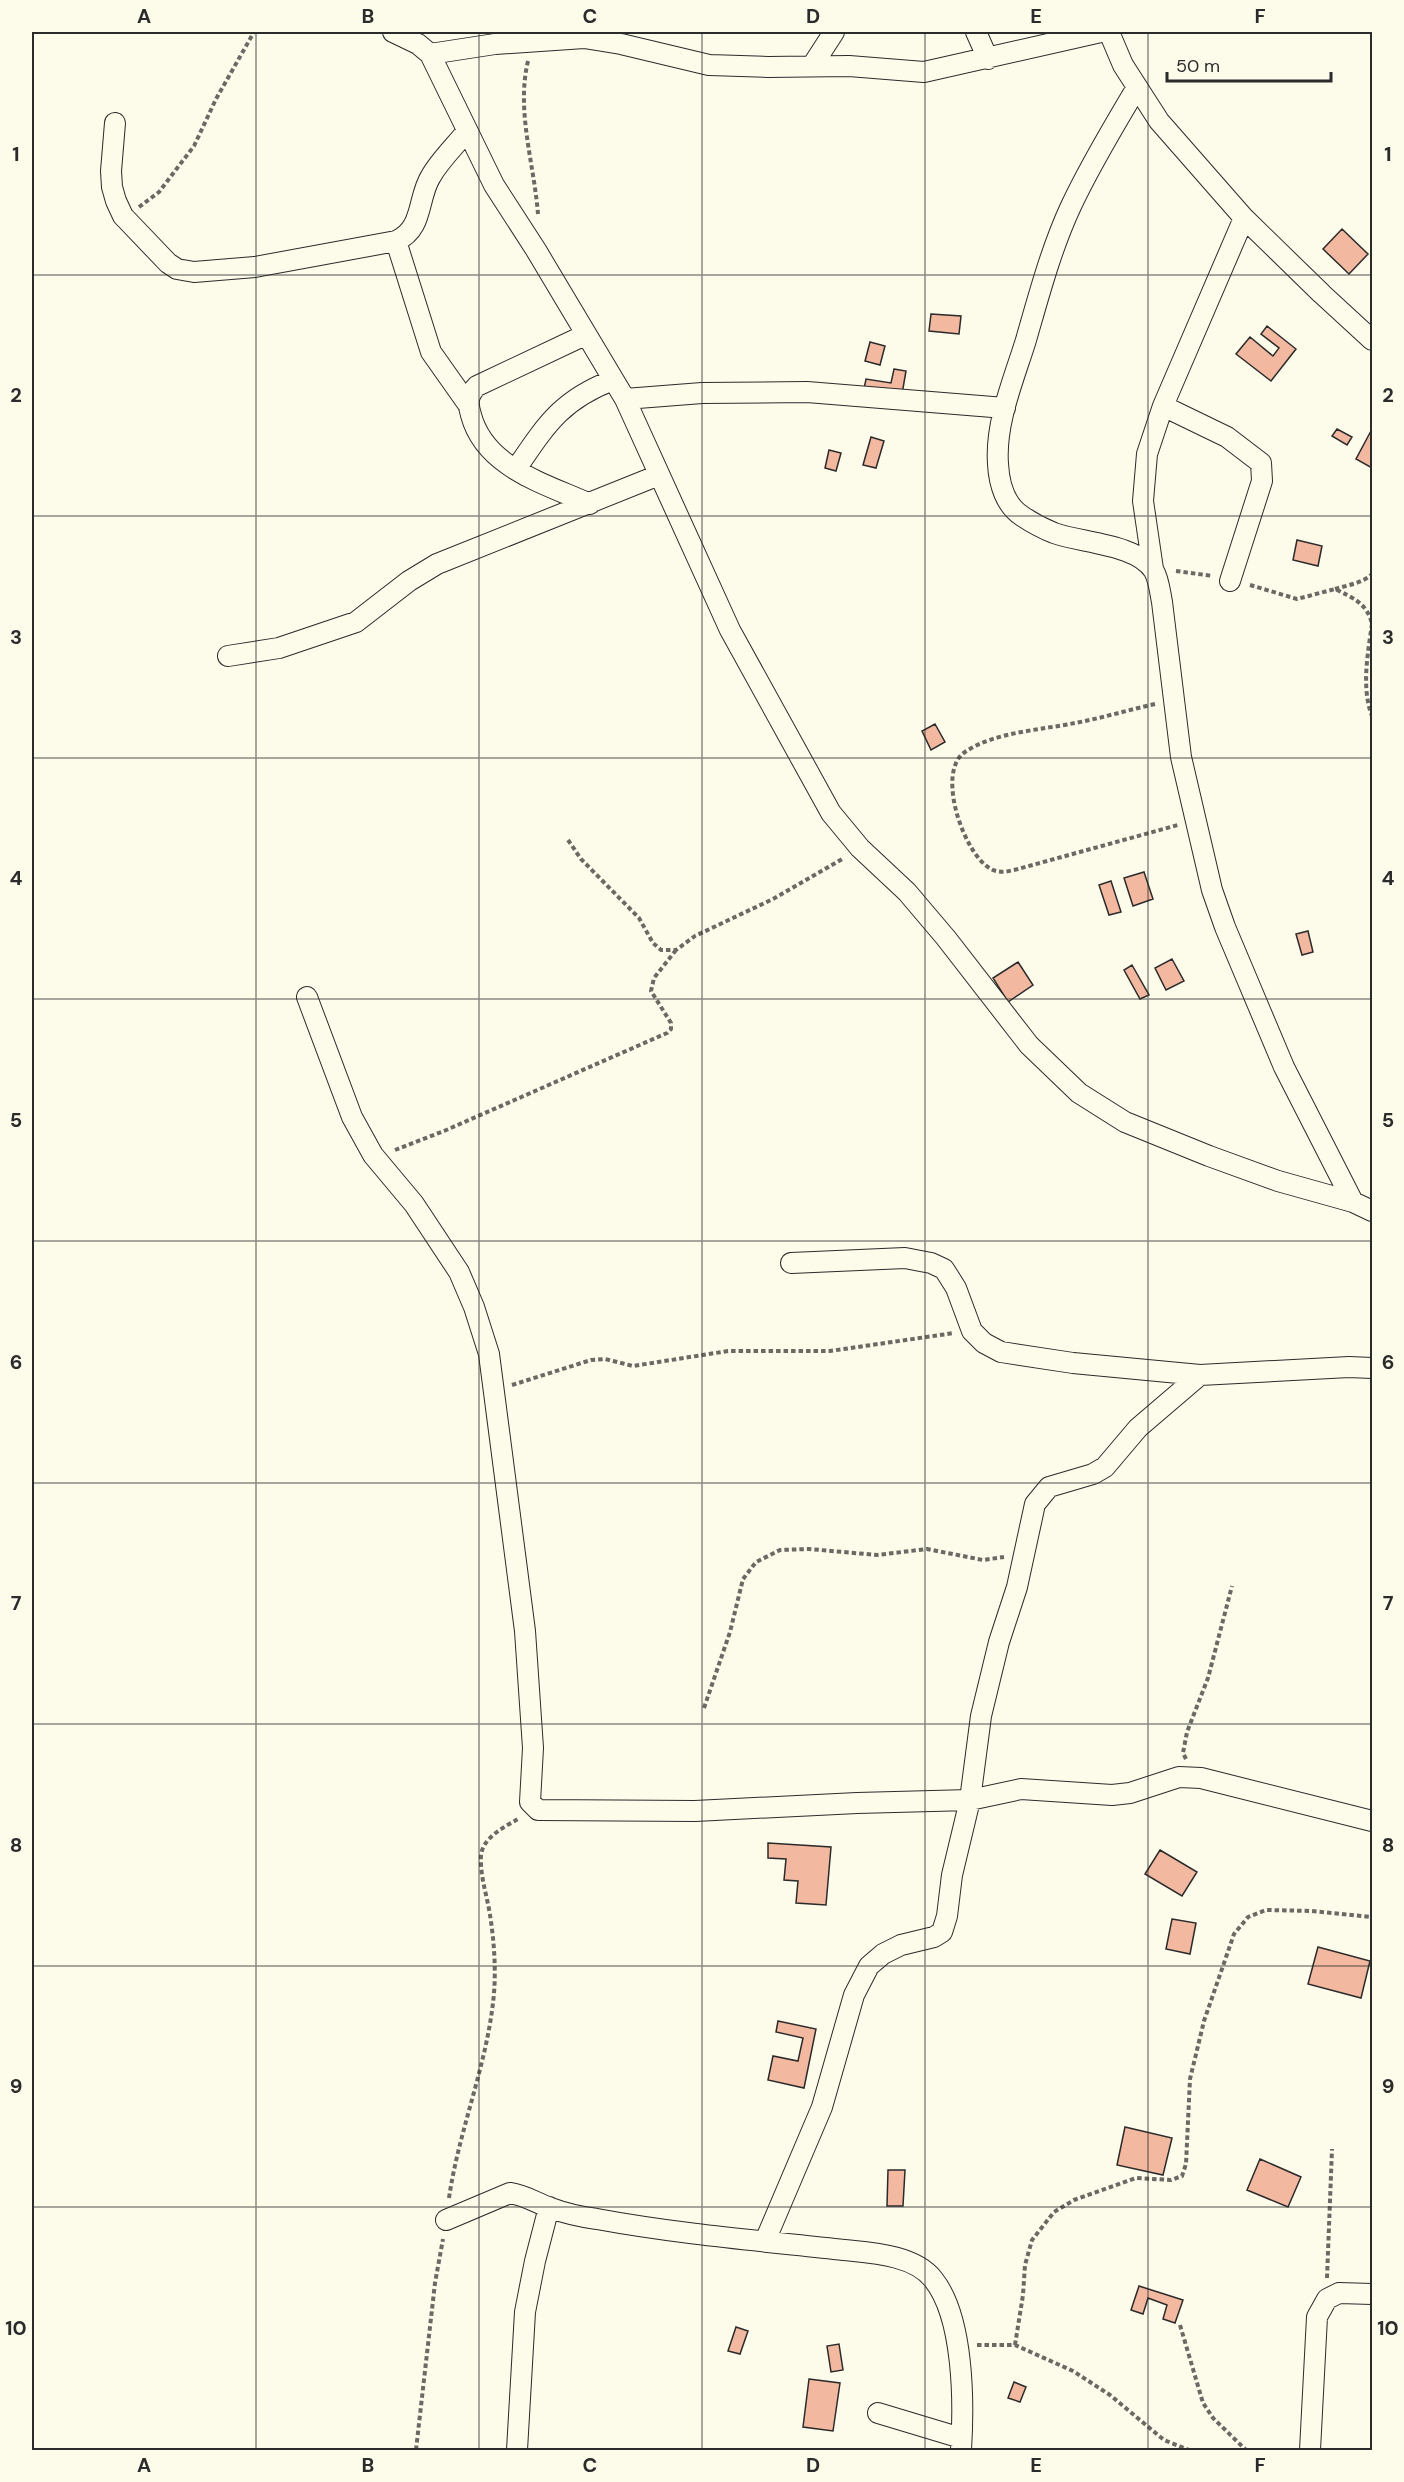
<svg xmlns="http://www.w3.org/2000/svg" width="1404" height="2482" font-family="'DM Sans',sans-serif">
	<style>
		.building { fill: #f2b8a0; stroke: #2b2b2b; stroke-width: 1.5 }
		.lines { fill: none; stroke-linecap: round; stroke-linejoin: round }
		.minor-casing { stroke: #2b2b2b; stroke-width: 22 }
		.path { stroke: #6a6964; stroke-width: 4; stroke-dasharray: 4.5 3; stroke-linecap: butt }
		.minor { stroke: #fdfbea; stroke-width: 20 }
		.grid { fill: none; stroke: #2b2b2b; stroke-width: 1.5; stroke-opacity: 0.55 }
		.neatline { fill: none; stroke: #2b2b2b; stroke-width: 2 }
		.grid-label { font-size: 20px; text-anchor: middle; font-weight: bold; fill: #2b2b2b }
	</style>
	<rect width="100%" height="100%" fill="#fdfbea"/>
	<path class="building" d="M1342,229L1368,254L1349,274L1323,249Z
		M931,314L961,316L959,334L929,331Z
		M1267,326L1296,349L1271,381L1236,354L1250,337L1273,356L1279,348L1261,334Z
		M870,342L885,346L880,365L865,361Z
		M894,369L906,371L901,400L863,394L866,379L891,383Z
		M1337,429L1352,437L1347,445L1332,436Z
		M1372,429V468L1356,459Z
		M871,437L884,441L876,468L863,465Z
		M829,450L841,453L836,471L825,468Z
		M1297,540L1322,546L1318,566L1293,560Z
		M935,724L945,742L931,750L922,731Z
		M1144,872L1153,899L1133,906L1124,878Z
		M1111,881L1121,912L1109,915L1099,885Z
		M1308,931L1313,952L1302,955L1296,934Z
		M1172,959L1184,981L1166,990L1155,968Z
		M1018,962L1033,985L1008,1002L993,978Z
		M1132,965L1149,995L1140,999L1124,970Z
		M768,1843L831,1847L826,1905L796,1903L798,1881L784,1880L786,1859L768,1858Z
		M1160,1850L1197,1872L1182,1896L1145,1874Z
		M1172,1919L1196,1923L1190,1954L1166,1949Z
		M1318,1947L1370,1961L1361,1998L1308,1984Z
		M778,2021L816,2029L804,2088L768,2080L773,2056L798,2061L803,2038L776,2032Z
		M1125,2127L1172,2138L1163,2175L1117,2165Z
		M1260,2159L1301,2177L1288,2207L1247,2190Z
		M888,2170H905L903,2206H887Z
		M1139,2286L1183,2300L1175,2323L1163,2319L1167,2305L1148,2298L1143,2314L1131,2310Z
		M736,2327L748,2331L740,2354L728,2351Z
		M839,2344L843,2370L831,2372L827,2346Z
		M809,2379L840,2383L833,2431L803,2427Z
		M1014,2382L1026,2387L1020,2402L1008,2398Z"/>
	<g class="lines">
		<defs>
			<path id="minor" d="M393,32L418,44L430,54L494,185L536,250L625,399L730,630L831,813L860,848L907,892L946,938L1029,1045L1079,1093L1125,1122L1209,1156L1278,1181L1353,1202L1372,1211
				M976,32L988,59
				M1109,32L1123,65L1159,121L1244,218L1322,294L1372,340
				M430,54L495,44L584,38L621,44L709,65L768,67L849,66L924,72L1101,32
				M812,66L834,32
				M1137,87C1114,126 1090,165 1071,206C1051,249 1039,295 1026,340C1014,379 995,422 998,464C999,483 1005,505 1022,516C1031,522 1044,529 1054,533C1081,543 1138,544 1154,571C1159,580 1160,592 1162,602L1181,757L1212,890L1225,927L1284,1067L1353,1202
				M115,123L111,171L112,187L116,201L123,216L168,263L177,269L194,272L255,267L396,241C424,229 417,198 431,176C440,160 455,146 467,131
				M396,241L431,352L467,403
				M585,335L477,386C468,395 467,402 471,415C485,468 546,484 590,504
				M625,399L702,393L807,392L1005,408
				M1163,406L1227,437L1261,463L1262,481L1230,581
				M516,469C546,425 561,400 613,380
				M1153,569L1143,501L1147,454L1163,406L1244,218
				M228,656L279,648L356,622L409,581L437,564L659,475
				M307,997L352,1117L373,1155L414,1204L459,1272L474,1307L489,1354L525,1631L533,1748L530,1802L538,1810L695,1811L857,1803L970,1800L1021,1789L1112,1795L1130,1793L1179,1777L1201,1778L1372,1821
				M791,1263L905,1258L931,1263L944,1269L956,1288L972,1331L984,1343L1001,1352L1073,1363L1200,1375L1349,1367L1372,1368
				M446,2220L510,2193C524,2195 535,2202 548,2207C564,2213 581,2217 597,2219C678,2234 762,2241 844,2250C872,2253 914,2255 933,2279C964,2317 964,2403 961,2450
				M765,2241L822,2107L854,1995L869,1966L883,1954L901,1945L934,1937L942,1932L947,1916L952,1875L970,1800L981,1716L999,1642L1017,1587L1035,1504L1049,1487L1093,1474L1105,1467L1138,1428L1200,1375
				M878,2413L961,2438
				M517,2450L525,2312L535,2261L549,2207
				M1310,2450L1317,2317L1327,2299L1339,2293L1372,2294"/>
		</defs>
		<use href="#minor" class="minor-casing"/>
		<path class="path" d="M528,61C516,111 534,163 538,214
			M139,207L159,192L194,146L216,99L254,32
			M1176,571L1213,576
			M1250,585L1297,599L1335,589C1353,598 1367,603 1372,624
			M1335,589C1348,585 1363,583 1372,574
			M1372,624C1368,652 1361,688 1372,716
			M1155,704C1128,710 1102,718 1075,723C1041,730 994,732 965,752C935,772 964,855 991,869C1000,874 1009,871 1018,869L1178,825
			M568,840L581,859L639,918L653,943L661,950H676L695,936L773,899L844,858
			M395,1150L444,1131L667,1033L671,1029V1023L651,991L654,978L676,950
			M512,1385L591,1360L605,1359L633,1366L728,1351H830L954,1333
			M704,1708L730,1632L743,1579L756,1562L780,1550L809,1549L877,1555L927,1549L983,1560L1004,1557
			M1186,1759L1183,1753L1187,1732L1208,1678L1232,1586
			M449,2198C459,2129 488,2063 494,1993C496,1968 494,1940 490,1915C487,1895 480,1877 481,1856C482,1838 504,1827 518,1819
			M1327,2278L1332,2149
			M1180,2325L1203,2403L1213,2418L1246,2450
			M977,2345H1015L1073,2371L1110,2395L1164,2440L1189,2450
			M1015,2345L1023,2295L1025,2265L1032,2240L1054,2212L1074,2200L1136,2178L1171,2180L1182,2176L1186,2164L1190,2079L1204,2021L1234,1934L1248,1917L1266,1910L1311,1911L1372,1917
			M416,2450L435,2283L443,2239"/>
		<use href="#minor" class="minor"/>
	</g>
	<path class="grid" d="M256,32V2450M479,32V2450M702,32V2450M925,32V2450M1148,32V2450M32,275H1372M32,516H1372M32,758H1372M32,999H1372M32,1241H1372M32,1483H1372M32,1724H1372M32,1966H1372M32,2207H1372"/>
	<rect width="1404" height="2482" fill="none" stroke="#fdfbea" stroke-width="66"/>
	<path d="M1167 72v9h164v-9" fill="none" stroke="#2b2b2b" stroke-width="3"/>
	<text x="1176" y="72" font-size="18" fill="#2b2b2b" stroke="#fdfbea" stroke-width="4.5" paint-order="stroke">50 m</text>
	<rect x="33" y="33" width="1338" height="2416" class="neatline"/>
	<g class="grid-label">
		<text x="144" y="23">A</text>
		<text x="368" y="23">B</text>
		<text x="590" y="23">C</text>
		<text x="813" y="23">D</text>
		<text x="1036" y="23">E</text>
		<text x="1260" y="23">F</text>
		<text x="16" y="161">1</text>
		<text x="1388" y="161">1</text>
		<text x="16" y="402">2</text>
		<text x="1388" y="402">2</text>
		<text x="16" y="644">3</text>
		<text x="1388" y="644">3</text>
		<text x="16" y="885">4</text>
		<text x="1388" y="885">4</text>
		<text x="16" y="1127">5</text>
		<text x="1388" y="1127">5</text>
		<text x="16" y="1369">6</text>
		<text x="1388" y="1369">6</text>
		<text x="16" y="1610">7</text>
		<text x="1388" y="1610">7</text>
		<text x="16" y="1852">8</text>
		<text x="1388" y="1852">8</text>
		<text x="16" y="2093">9</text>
		<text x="1388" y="2093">9</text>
		<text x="16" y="2335">10</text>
		<text x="1388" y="2335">10</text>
		<text x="144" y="2472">A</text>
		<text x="368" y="2472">B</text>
		<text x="590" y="2472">C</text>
		<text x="813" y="2472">D</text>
		<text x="1036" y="2472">E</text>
		<text x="1260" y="2472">F</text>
	</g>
</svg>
